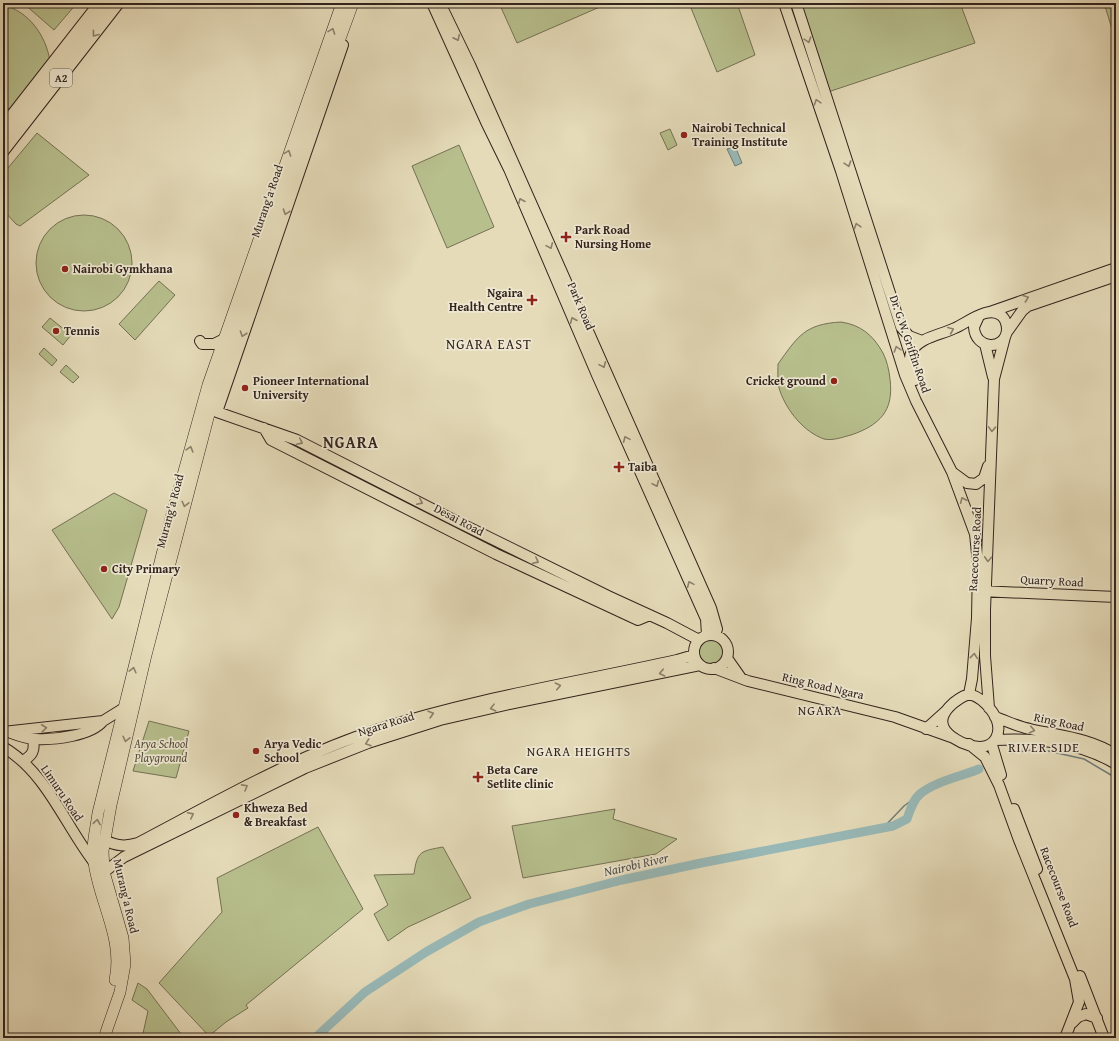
<svg xmlns="http://www.w3.org/2000/svg" width="1119" height="1041" font-family="'Gentium Book Plus',serif">
	<style>
		.green { fill: #b7bf8d; stroke: #757155 }
		.water { fill: #98b9b8; stroke: #707d7a }
		.lines { fill: none; stroke-linecap: round; stroke-linejoin: round }
		.stream { stroke: #707d7a; stroke-width: 1.5 }
		.river { stroke: #98b9b8; stroke-width: 9 }
		.major-casing { stroke: #33231d; stroke-width: 12 }
		.highway-casing { stroke: #33231d; stroke-width: 12 }
		.major { stroke: #e5dbb9; stroke-width: 10 }
		.highway { stroke: #e5dbb9; stroke-width: 11 }
		.oneway { stroke: #8c7f6b }
		.poi-dot { fill: #8f2418; stroke: #eee8d2; stroke-width: 1.5 }
		.labels { text-anchor: middle; stroke-width: 3.5; stroke-linejoin: round; paint-order: stroke }
		.shield { fill: #eee8d2; stroke: #6b5e53; stroke-width: 1 }
		.shield-label { font-size: 11px; font-weight: bold; fill: #33231d }
		.poi-label { font-size: 12px; font-weight: bold; fill: #33231d; stroke: #eee8d2; text-anchor: start }
		.street-label { font-size: 12px; fill: #33231d; stroke: #eee8d2 }
		.park-label { font-size: 12px; font-style: italic; fill: #544a39; stroke: #eee8d2 }
		.neighbourhood-label { font-size: 13px; letter-spacing: 1px; fill: #33231d; stroke: #eee8d2 }
		.water-label { font-size: 13px; font-style: italic; fill: #51504c; stroke: #eee8d2 }
		.quarter-label { font-size: 14px; letter-spacing: 1px; fill: #33231d; stroke: #eee8d2 }
		.district-label { font-size: 16px; font-weight: bold; letter-spacing: 1px; fill: #33231d; stroke: #eee8d2 }
	</style>
	<rect width="100%" height="100%" fill="#e5dbb9"/>
	<filter id="stains"><feTurbulence type="fractalNoise" baseFrequency=".005" numOctaves="4"/><feColorMatrix values="0 0 0 0 .2 0 0 0 0 .09 0 0 0 0 .02 0 0 0 .5 -.17"/></filter>
	<radialGradient id="worn" r=".72"><stop offset=".6" stop-color="#630" stop-opacity="0"/><stop offset="1" stop-color="#630" stop-opacity=".3"/></radialGradient>
	<path class="green" d="M23,3H77L54,30Z
		M499,3H609L517,43Z
		M689,3H713L722,6L730,3H737L755,55L717,72Z
		M796,3H960L975,43L825,93Z
		M1104,3H1116V42Z
		M3,5C29,11 46,36 50,61L12,109L3,108Z
		M670,129L677,145L668,150L660,133Z
		M37,133L89,175L20,226L16,224L3,210V174Z
		M459,145L494,227L447,248L412,166Z
		M36 263a48 48 0 1 1 96 0a48 48 0 1 1-96 0Z
		M159,281L175,295L135,340L119,324Z
		M50,318L71,335L63,345L42,327Z
		M841,322C861,325 873,335 883,353C887,361 889,370 890,379C894,411 880,425 851,435C843,437 833,441 824,439C804,432 787,411 780,391C777,383 778,373 778,364C798,336 805,324 841,322Z
		M44,348L57,360L52,366L39,354Z
		M66,365L79,377L73,383L60,372Z
		M114,493L147,510L119,607L112,619L52,530Z
		M699 652a12 12 0 1 1 24 0a12 12 0 1 1-24 0Z
		M149,721L189,731L176,778L133,771Z
		M615,809L613,819L677,839L656,854L523,878L512,826Z
		M318,827L363,909L246,1005L248,1008L226,1022L209,1036L159,983L222,912L217,878Z
		M443,847L471,898L408,927L388,941L374,914L388,905L374,875L414,874C417,851 421,851 443,847Z
		M138,983L147,989L184,1038H142L148,1011L132,1000Z"/>
	<path class="water" d="M735,146L742,163L735,166L727,149Z"/>
	<g class="lines">
		<path class="stream" d="M1010,753L1039,749L1084,759L1116,778
			M883,828L904,806L920,794"/>
		<path class="river" d="M315,1038L365,992L426,952L479,922L529,904L622,880L701,863L893,826L907,819C910,810 913,800 920,794C934,782 962,776 979,769"/>
		<defs>
			<path id="major" d="M432,3L486,122L509,169L597,375L706,619L707,635
				M440,3L470,65L711,608L717,629L715,635
				M784,3L841,171L905,375L916,401L952,472L975,534L978,564L977,618L972,679L969,694
				M796,3L901,327L909,336L922,341
				M343,45L217,412L297,440L456,521L608,596L667,623L699,640
				M3,126L99,3
				M3,138L108,3
				M3,152L119,3
				M990,312L1116,268
				M1007,332L1022,311L1028,306L1116,276
				M200,341L202,344H214L224,339
				M985,344L993,377
				M915,380C912,371 907,360 912,351C920,337 941,335 955,328C967,323 989,304 1002,316C1006,320 1007,325 1007,330C1005,351 975,350 974,327L979,316
				M264,428L271,440L496,554L638,620L650,615
				M952,472L967,483L976,484L984,478L988,466
				M980,591L1116,597
				M694 652a17 17 0 1 1 34 0a17 17 0 1 1-34 0Z
				M727,658L741,678
				M714,668L748,681L895,717L954,738
				M969,694C985,698 1005,721 996,738C987,756 952,743 944,728C936,713 958,698 969,694Z
				M989,708L985,656V610L994,379L1005,337
				M995,717C1007,721 1018,727 1030,729C1060,736 1090,738 1116,755
				M926,729L946,711
				M3,732L103,721L124,708
				M11,733C19,736 27,739 36,739C54,740 91,736 103,721
				M995,740C1038,738 1079,742 1116,764
				M969,744L985,757L999,785L1019,840L1075,979L1079,1002L1065,1038
				M992,745L1001,775
				M3,747C46,772 64,823 93,861
				M23,761C33,755 35,750 33,739
				M1014,809L1037,869
				M104,840C117,846 125,847 138,843C216,802 295,756 379,729C476,698 578,682 677,660L694,655
				M104,872L124,857L305,768L368,743L440,720L509,704L700,665
				M1080,976L1104,1038
				M1072,1023L1078,1017L1086,1014L1097,1018"/>
			<path id="highway" d="M115,980C124,938 99,902 94,862C91,846 96,829 98,813L171,518L208,385L342,3
				M104,1038L120,992L125,964L123,938L104,872L103,851L111,805L146,655L214,395L274,219L353,3"/>
		</defs>
		<use href="#major" class="major-casing"/>
		<use href="#highway" class="highway-casing"/>
		<use href="#major" class="major"/>
		<use href="#highway" class="highway"/>
	</g>
	<defs><path id="oneway-chevron" d="M-2-3.5L2.5 0L-2 3.5" fill="none" stroke-width="1.6" stroke-linecap="round" stroke-linejoin="round"/></defs>
	<g class="oneway">
		<use href="#oneway-chevron" transform="translate(332 31) rotate(-70)"/>
		<use href="#oneway-chevron" transform="translate(95 34) rotate(127)"/>
		<use href="#oneway-chevron" transform="translate(457 38) rotate(64)"/>
		<use href="#oneway-chevron" transform="translate(808 40) rotate(72)"/>
		<use href="#oneway-chevron" transform="translate(817 102) rotate(-108)"/>
		<use href="#oneway-chevron" transform="translate(288 153) rotate(-70)"/>
		<use href="#oneway-chevron" transform="translate(848 164) rotate(72)"/>
		<use href="#oneway-chevron" transform="translate(521 201) rotate(-113)"/>
		<use href="#oneway-chevron" transform="translate(286 212) rotate(109)"/>
		<use href="#oneway-chevron" transform="translate(857 226) rotate(-107)"/>
		<use href="#oneway-chevron" transform="translate(550 246) rotate(66)"/>
		<use href="#oneway-chevron" transform="translate(1026 298) rotate(-20)"/>
		<use href="#oneway-chevron" transform="translate(573 320) rotate(-113)"/>
		<use href="#oneway-chevron" transform="translate(951 330) rotate(-23)"/>
		<use href="#oneway-chevron" transform="translate(243 334) rotate(109)"/>
		<use href="#oneway-chevron" transform="translate(897 349) rotate(-108)"/>
		<use href="#oneway-chevron" transform="translate(603 365) rotate(66)"/>
		<use href="#oneway-chevron" transform="translate(992 429) rotate(92)"/>
		<use href="#oneway-chevron" transform="translate(626 439) rotate(-114)"/>
		<use href="#oneway-chevron" transform="translate(300 442) rotate(26)"/>
		<use href="#oneway-chevron" transform="translate(190 449) rotate(-74)"/>
		<use href="#oneway-chevron" transform="translate(656 484) rotate(66)"/>
		<use href="#oneway-chevron" transform="translate(963 500) rotate(-113)"/>
		<use href="#oneway-chevron" transform="translate(420 502) rotate(26)"/>
		<use href="#oneway-chevron" transform="translate(185 504) rotate(104)"/>
		<use href="#oneway-chevron" transform="translate(988 559) rotate(93)"/>
		<use href="#oneway-chevron" transform="translate(536 561) rotate(27)"/>
		<use href="#oneway-chevron" transform="translate(690 584) rotate(-114)"/>
		<use href="#oneway-chevron" transform="translate(974 656) rotate(-84)"/>
		<use href="#oneway-chevron" transform="translate(133 670) rotate(-76)"/>
		<use href="#oneway-chevron" transform="translate(662 673) rotate(167)"/>
		<use href="#oneway-chevron" transform="translate(558 686) rotate(-12)"/>
		<use href="#oneway-chevron" transform="translate(493 708) rotate(166)"/>
		<use href="#oneway-chevron" transform="translate(431 714) rotate(-16)"/>
		<use href="#oneway-chevron" transform="translate(44 728) rotate(-6)"/>
		<use href="#oneway-chevron" transform="translate(1032 730) rotate(12)"/>
		<use href="#oneway-chevron" transform="translate(126 739) rotate(103)"/>
		<use href="#oneway-chevron" transform="translate(368 743) rotate(161)"/>
		<use href="#oneway-chevron" transform="translate(245 787) rotate(-29)"/>
		<use href="#oneway-chevron" transform="translate(191 815) rotate(-27)"/>
		<use href="#oneway-chevron" transform="translate(97 822) rotate(-81)"/>
	</g>
	<g class="poi-dot">
		<circle cx="684" cy="135" r="4"/>
		<path d="M564 231h4v4h4v4h-4v4h-4v-4h-4v-4h4z"/>
		<circle cx="65" cy="269" r="4"/>
		<path d="M530 294h4v4h4v4h-4v4h-4v-4h-4v-4h4z"/>
		<circle cx="56" cy="331" r="4"/>
		<circle cx="834" cy="381" r="4"/>
		<circle cx="245" cy="388" r="4"/>
		<path d="M617 461h4v4h4v4h-4v4h-4v-4h-4v-4h4z"/>
		<circle cx="104" cy="569" r="4"/>
		<circle cx="256" cy="751" r="4"/>
		<path d="M476 771h4v4h4v4h-4v4h-4v-4h-4v-4h4z"/>
		<circle cx="236" cy="815" r="4"/>
	</g>
	<g class="labels">
		<rect class="shield" x="50" y="69" width="22" height="18" rx="3"/>
		<g class="shield-label">
			<text x="61" y="82">A2</text>
		</g>
		<g class="poi-label">
			<text x="692" y="132">Nairobi Technical<tspan x="692" dy="14">Training Institute</tspan></text>
			<text x="575" y="234">Park Road<tspan x="575" dy="14">Nursing Home</tspan></text>
			<text x="73" y="273">Nairobi Gymkhana</text>
			<text x="523" y="297" text-anchor="end">Ngaira<tspan x="523" dy="14">Health Centre</tspan></text>
			<text x="64" y="335">Tennis</text>
			<text x="253" y="385">Pioneer International<tspan x="253" dy="14">University</tspan></text>
			<text x="826" y="385" text-anchor="end">Cricket ground</text>
			<text x="628" y="471">Taiba</text>
			<text x="112" y="573">City Primary</text>
			<text x="264" y="748">Arya Vedic<tspan x="264" dy="14">School</tspan></text>
			<text x="487" y="774">Beta Care<tspan x="487" dy="14">Setlite clinic</tspan></text>
			<text x="244" y="812">Khweza Bed<tspan x="244" dy="14">&amp; Breakfast</tspan></text>
		</g>
		<g class="street-label">
			<text transform="translate(267 201) rotate(-71)" y="4">Murang'a Road</text>
			<text transform="translate(581 306) rotate(67)" y="4">Park Road</text>
			<text transform="translate(910 344) rotate(71)" y="4">Dr. G.W. Griffin Road</text>
			<text transform="translate(170 511) rotate(-75)" y="4">Murang'a Road</text>
			<text transform="translate(459 520) rotate(28)" y="4">Desai Road</text>
			<text transform="translate(975 549) rotate(-87)" y="4">Racecourse Road</text>
			<text transform="translate(1052 581) rotate(3)" y="4">Quarry Road</text>
			<text transform="translate(823 686) rotate(13)" y="4">Ring Road Ngara</text>
			<text transform="translate(1059 722) rotate(12)" y="4">Ring Road</text>
			<text transform="translate(386 724) rotate(-17)" y="4">Ngara Road</text>
			<text transform="translate(62 793) rotate(56)" y="4">Limuru Road</text>
			<text transform="translate(1059 887) rotate(69)" y="4">Racecourse Road</text>
			<text transform="translate(126 896) rotate(77)" y="4">Murang'a Road</text>
		</g>
		<g class="park-label">
			<text x="161" y="748">Arya School<tspan x="161" dy="14">Playground</tspan></text>
		</g>
		<g class="neighbourhood-label">
			<text x="820" y="715">NGARA</text>
			<text x="1044" y="752">RIVER SIDE</text>
			<text x="579" y="756">NGARA HEIGHTS</text>
		</g>
		<g class="water-label">
			<text transform="translate(636 864) rotate(-13)" y="5">Nairobi River</text>
		</g>
		<g class="quarter-label">
			<text x="489" y="349">NGARA EAST</text>
		</g>
		<g class="district-label">
			<text x="351" y="448">NGARA</text>
		</g>
	</g>
	<rect width="1119" height="1041" fill="none" stroke="#e5dbb9" stroke-width="16"/>
	<rect x="4" y="4" width="1111" height="1033" fill="none" stroke="#33231d" stroke-width="2"/>
	<rect x="8" y="8" width="1103" height="1025" fill="none" stroke="#33231d"/>
	<rect width="100%" height="100%" filter="url(#stains)"/>
	<rect width="100%" height="100%" fill="url(#worn)"/>
</svg>
